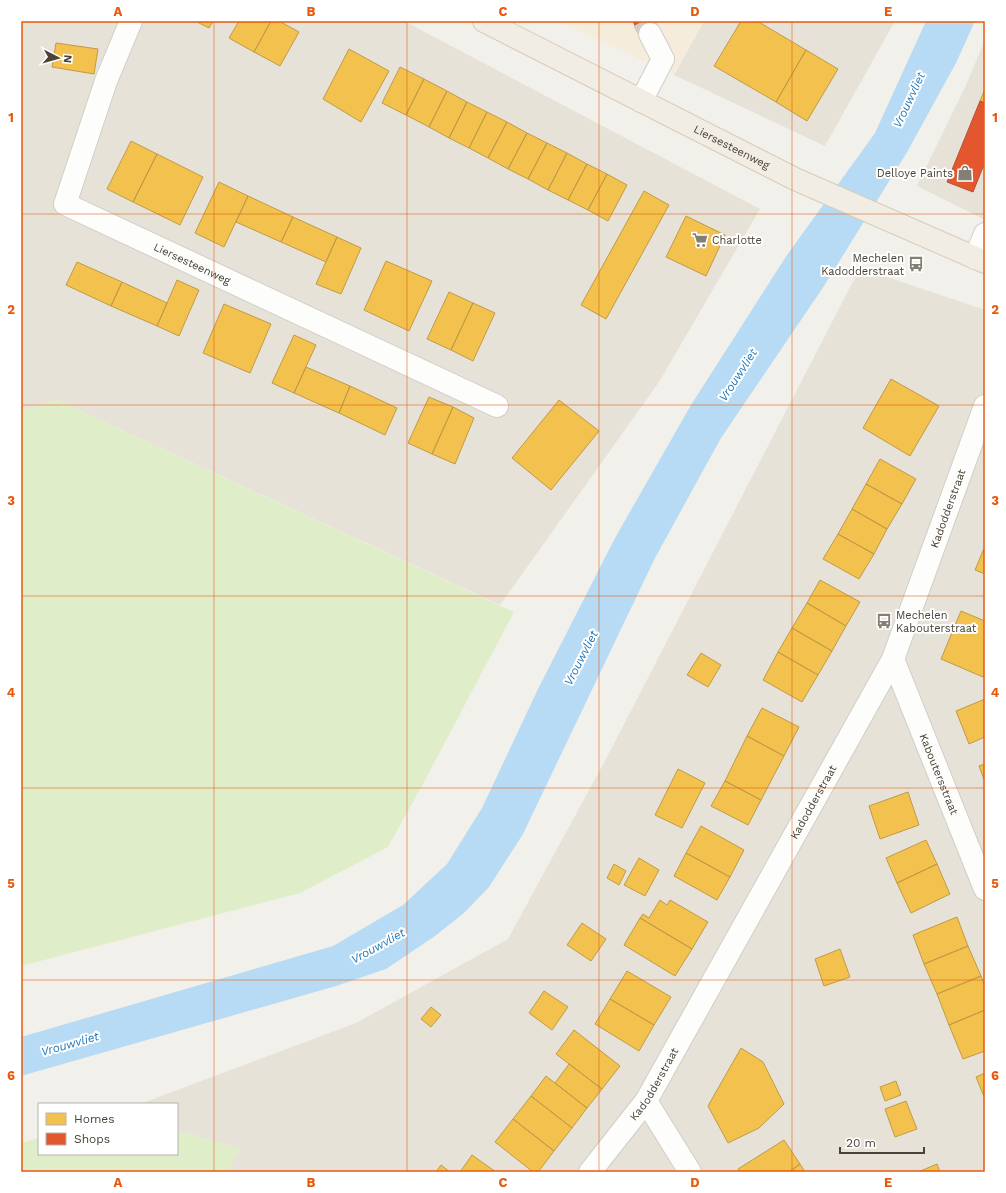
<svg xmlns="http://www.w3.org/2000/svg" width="1006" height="1193" font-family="'Work Sans',sans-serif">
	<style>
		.residential { fill: #e7e2d7 }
		.commercial { fill: #f6ecdc }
		.green { fill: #dfeec8 }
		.water { fill: #b7dbf4 }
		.homes { fill: #f2c14e; stroke: #bf9b46 }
		.shops { fill: #e4572e; stroke: #b65130 }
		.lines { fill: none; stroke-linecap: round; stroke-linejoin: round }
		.minor-tunnel { stroke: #d0cdc6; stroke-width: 22; stroke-dasharray: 22 11; stroke-linecap: butt }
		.minor-casing { stroke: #d0cec8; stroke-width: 24 }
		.major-casing { stroke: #d6cdb6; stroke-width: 24 }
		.minor { stroke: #fdfdfc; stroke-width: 22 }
		.major { stroke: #f1ede4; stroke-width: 22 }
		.grid { fill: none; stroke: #e8590c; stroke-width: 1; stroke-opacity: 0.55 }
		.labels { text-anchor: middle; stroke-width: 4; stroke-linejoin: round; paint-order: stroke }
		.street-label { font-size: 11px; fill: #494235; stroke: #fff }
		.poi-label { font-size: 11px; fill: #494235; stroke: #fff; text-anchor: end }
		.water-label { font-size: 12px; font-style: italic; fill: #2278b8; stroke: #fff }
		.neatline { fill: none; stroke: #e8590c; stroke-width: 1.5 }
		.grid-label { font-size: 13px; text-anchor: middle; font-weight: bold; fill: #e8590c }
	</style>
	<rect width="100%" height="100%" fill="#f2f0ea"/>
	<path class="residential" d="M21,21H404L760,209L659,382L500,605L57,400L21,412Z
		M704,21H895L825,146L674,75Z
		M985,40V220L917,186L966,85Z
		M860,268L985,310V1172H227L240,1149L177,1130V1104H140L356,1023L508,939L606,759Z"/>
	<path class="commercial" d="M558,21H704L674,75Z"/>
	<path class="green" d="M57,400L514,612L425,780L388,847L300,893L21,966V412Z
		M177,1130L240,1149L227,1172H21V1143L39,1138V1154H177Z"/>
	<path class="water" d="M926,21H975L956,63L906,154L824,286L721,438L655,558L523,834L489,887L464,913L435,936L386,969L336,986L21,1076V1037L333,946L403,905L447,864L482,808L538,689L615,538L691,405L787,255L875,133Z"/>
	<path class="homes" d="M195,21H213L209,28Z
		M239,21H271L254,52L229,38Z
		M271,21H279L299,32L280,66L254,52Z
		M741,21H757L806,50L776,102L714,66Z
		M56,43L98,49L94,74L52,67Z
		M349,49L389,71L361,122L323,99Z
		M806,50L838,69L807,121L776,102Z
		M400,67L424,79L406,115L382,103Z
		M424,79L447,91L429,127L406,115Z
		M985,89V103L980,101Z
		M447,91L467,102L449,138L429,127Z
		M467,102L487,112L469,148L449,138Z
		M487,112L507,122L488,158L469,148Z
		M507,122L527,133L508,169L488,158Z
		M527,133L547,143L528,179L508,169Z
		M131,141L157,154L133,202L107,189Z
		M547,143L567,153L548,190L528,179Z
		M567,153L587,164L568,200L548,190Z
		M157,154L203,177L180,225L133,202Z
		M587,164L607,174L588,210L568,200Z
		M607,174L627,185L608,221L588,210Z
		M219,182L248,196L224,247L195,233Z
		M644,191L669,205L606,319L581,305Z
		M248,196L293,217L281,242L236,222Z
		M686,216L725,235L706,276L666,257Z
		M293,217L337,237L326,262L281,242Z
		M337,237L361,248L341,294L316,284Z
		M386,261L432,281L409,331L364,310Z
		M77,262L122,282L111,306L66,285Z
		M177,280L199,290L179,336L157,326Z
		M122,282L167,303L157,326L111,306Z
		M449,292L473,303L451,350L427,339Z
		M473,303L495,313L473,361L451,350Z
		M224,304L271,324L250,373L203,353Z
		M294,335L316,345L294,393L272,383Z
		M306,367L350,386L339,413L294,393Z
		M891,379L939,406L910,456L863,428Z
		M350,386L397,408L385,435L339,413Z
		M429,397L453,407L432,454L408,443Z
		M559,400L599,431L551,490L512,458Z
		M453,407L474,418L455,464L432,454Z
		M880,459L916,479L902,504L866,484Z
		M866,484L902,504L887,529L852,509Z
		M852,509L887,529L874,554L838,534Z
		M838,534L874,554L859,579L823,559Z
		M985,546V574L975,570Z
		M820,580L860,602L846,626L807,603Z
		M807,603L846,626L832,651L792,628Z
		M961,611L985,621V673L983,677L941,659Z
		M792,628L832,651L818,675L778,652Z
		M778,652L818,675L802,702L763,680Z
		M701,653L721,665L708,687L687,675Z
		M985,699V737L969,744L956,711Z
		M762,708L799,727L784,756L747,736Z
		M747,736L784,756L761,800L725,781Z
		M985,764V782L979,766Z
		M678,769L705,783L682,828L655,815Z
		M725,781L761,800L748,825L711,806Z
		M908,792L919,825L880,839L869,806Z
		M701,826L744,850L730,877L686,853Z
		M926,840L937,864L897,883L886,858Z
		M686,853L730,877L717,900L674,876Z
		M639,858L659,870L645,896L624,885Z
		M614,864L626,871L619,885L607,878Z
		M937,864L950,894L911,913L897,883Z
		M660,900L667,905L670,900L708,922L692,949L640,918L643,914L649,918Z
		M957,917L968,946L924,964L913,935Z
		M640,918L692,949L675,976L624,945Z
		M582,923L606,939L591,961L567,945Z
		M968,946L981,976L937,994L924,964Z
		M840,949L850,977L824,986L815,959Z
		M627,971L671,997L654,1025L610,999Z
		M981,976L985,987V1010L949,1025L937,994Z
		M544,991L568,1007L552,1030L529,1013Z
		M610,999L654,1025L639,1051L595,1024Z
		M431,1007L441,1015L431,1027L421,1019Z
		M985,1010V1051L963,1059L949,1025Z
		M574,1030L620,1066L602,1089L556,1054Z
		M741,1048L763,1062L784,1104L759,1128L728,1143L708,1106Z
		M569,1064L602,1089L587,1108L555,1083Z
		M985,1073V1099L976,1077Z
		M546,1076L587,1108L572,1128L531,1096Z
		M896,1081L901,1095L885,1101L880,1087Z
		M531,1096L572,1128L554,1151L513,1119Z
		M906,1101L917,1129L895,1137L885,1109Z
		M513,1119L554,1151L538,1172H533L495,1142Z
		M784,1140L800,1164L789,1172H740L738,1169Z
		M472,1155L496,1172H460Z
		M800,1164L805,1172H789Z
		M937,1164L940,1172H918Z
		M441,1165L450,1172H436Z"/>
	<path class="shops" d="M633,21H652L636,28Z
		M980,101L985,103V162L973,192L947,182Z"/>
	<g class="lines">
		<path class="minor-tunnel" d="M643,21L650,34"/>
		<defs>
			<g id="minor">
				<path id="s1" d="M131,21L106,81L65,204L497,406"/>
				<path d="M641,101L663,59L650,34"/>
				<path d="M975,258L985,234"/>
				<path id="s2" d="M893,659L985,889"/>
				<path d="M646,1101L690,1172"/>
				<path id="s3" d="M590,1172L646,1101L893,659L985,406"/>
			</g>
			<g id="major">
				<path id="s4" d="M484,21L795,179L985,262"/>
			</g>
		</defs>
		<use href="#minor" class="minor-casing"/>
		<use href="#major" class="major-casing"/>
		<use href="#minor" class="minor"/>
		<use href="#major" class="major"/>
	</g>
	<path class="grid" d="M214,21V1172M407,21V1172M599,21V1172M792,21V1172M21,214H985M21,405H985M21,596H985M21,788H985M21,980H985"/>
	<defs>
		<symbol id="shop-bare" viewBox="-9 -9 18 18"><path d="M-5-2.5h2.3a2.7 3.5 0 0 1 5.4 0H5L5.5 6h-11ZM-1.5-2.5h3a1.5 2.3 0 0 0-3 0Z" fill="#847f74" stroke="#fff" stroke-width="2.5" paint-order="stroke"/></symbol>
		<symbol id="supermarket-bare" viewBox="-9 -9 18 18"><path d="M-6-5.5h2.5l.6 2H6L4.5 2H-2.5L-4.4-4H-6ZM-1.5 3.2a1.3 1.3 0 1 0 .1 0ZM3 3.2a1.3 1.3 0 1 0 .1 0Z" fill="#847f74" stroke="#fff" stroke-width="2.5" paint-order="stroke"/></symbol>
		<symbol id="bus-bare" viewBox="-9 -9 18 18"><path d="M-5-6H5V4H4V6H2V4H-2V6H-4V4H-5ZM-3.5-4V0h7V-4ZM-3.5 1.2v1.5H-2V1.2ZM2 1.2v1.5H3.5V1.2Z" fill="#847f74" stroke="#fff" stroke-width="2.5" paint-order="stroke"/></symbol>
	</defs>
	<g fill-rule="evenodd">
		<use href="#shop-bare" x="954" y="162" width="22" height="22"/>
		<use href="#supermarket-bare" x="689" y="229" width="22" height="22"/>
		<use href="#bus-bare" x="905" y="253" width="22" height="22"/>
		<use href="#bus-bare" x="873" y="610" width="22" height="22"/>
	</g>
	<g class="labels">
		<g class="street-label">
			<text dy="4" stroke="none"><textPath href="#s4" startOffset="278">Liersesteenweg</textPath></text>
			<text dy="4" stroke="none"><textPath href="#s1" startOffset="335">Liersesteenweg</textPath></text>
			<text dy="4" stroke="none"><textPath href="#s3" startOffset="757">Kadodderstraat</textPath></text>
			<text dy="4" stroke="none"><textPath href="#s2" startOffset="124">Kaboutersstraat</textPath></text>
			<text dy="4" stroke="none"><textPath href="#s3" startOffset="433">Kadodderstraat</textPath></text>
			<text dy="4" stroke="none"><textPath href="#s3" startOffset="109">Kadodderstraat</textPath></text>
		</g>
		<g class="poi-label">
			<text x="953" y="177">Delloye Paints</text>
			<text x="712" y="244" text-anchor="start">Charlotte</text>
			<text x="904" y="262">Mechelen<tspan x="904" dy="13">Kadodderstraat</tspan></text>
			<text x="896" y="619" text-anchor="start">Mechelen<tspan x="896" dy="13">Kabouterstraat</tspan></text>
		</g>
		<g class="water-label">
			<text transform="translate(909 100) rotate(-65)" y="4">Vrouwvliet</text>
			<text transform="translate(738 375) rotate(-57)" y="4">Vrouwvliet</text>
			<text transform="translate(581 658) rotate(-63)" y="4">Vrouwvliet</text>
			<text transform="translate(378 946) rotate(-29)" y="4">Vrouwvliet</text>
			<text transform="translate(70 1044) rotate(-16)" y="4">Vrouwvliet</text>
		</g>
	</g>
	<rect width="1006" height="1193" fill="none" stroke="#ffffff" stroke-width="44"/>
	<rect x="38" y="1103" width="140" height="52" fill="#ffffff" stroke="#b6b3ae"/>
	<rect x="46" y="1113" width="20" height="12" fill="#f2c14e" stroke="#b6b3ae"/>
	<text x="74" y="1123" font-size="12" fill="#494235">Homes</text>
	<rect x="46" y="1133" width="20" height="12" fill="#e4572e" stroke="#b6b3ae"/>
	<text x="74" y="1143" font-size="12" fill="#494235">Shops</text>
	<g transform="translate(58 58) rotate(96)" stroke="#ffffff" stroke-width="3" paint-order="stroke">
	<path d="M0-3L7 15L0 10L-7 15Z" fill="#494235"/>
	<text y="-6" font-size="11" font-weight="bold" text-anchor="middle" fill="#494235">N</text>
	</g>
	<path d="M840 1147v6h84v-6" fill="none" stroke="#494235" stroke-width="2"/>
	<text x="846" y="1147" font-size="12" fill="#494235" stroke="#ffffff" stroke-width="3" paint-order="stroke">20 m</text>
	<rect x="22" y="22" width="962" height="1149" class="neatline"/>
	<g class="grid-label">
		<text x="118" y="16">A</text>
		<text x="311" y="16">B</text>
		<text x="503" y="16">C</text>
		<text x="695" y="16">D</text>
		<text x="888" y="16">E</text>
		<text x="11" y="122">1</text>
		<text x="995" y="122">1</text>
		<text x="11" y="314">2</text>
		<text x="995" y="314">2</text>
		<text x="11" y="505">3</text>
		<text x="995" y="505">3</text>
		<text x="11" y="697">4</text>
		<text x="995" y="697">4</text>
		<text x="11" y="888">5</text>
		<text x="995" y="888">5</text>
		<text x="11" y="1080">6</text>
		<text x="995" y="1080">6</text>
		<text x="118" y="1187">A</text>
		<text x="311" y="1187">B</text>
		<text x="503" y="1187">C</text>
		<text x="695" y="1187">D</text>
		<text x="888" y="1187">E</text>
	</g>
</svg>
